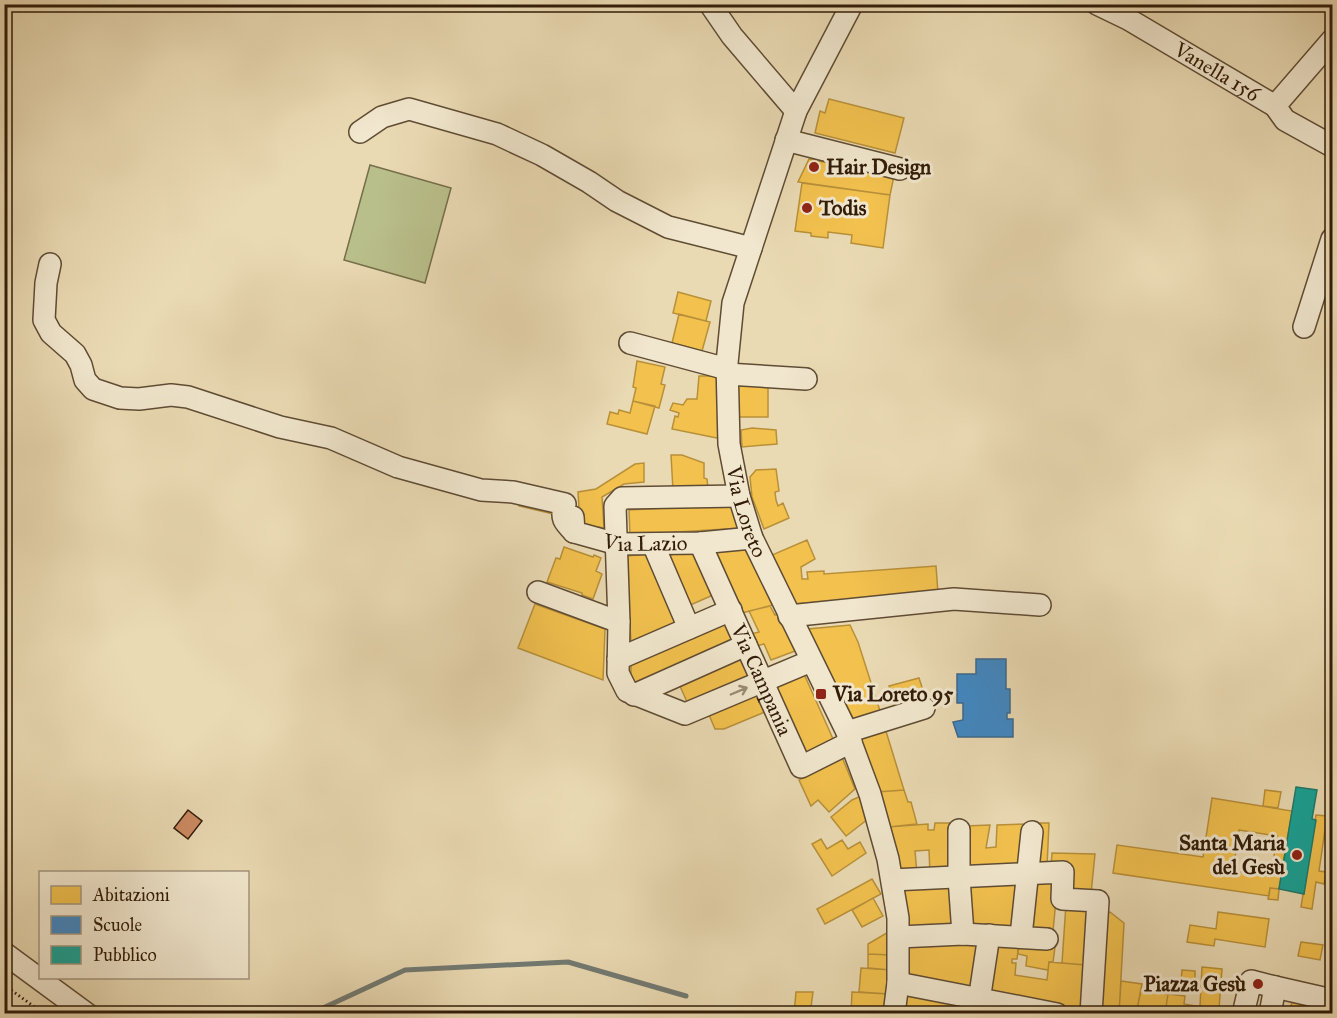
<svg xmlns="http://www.w3.org/2000/svg" width="1337" height="1018" font-family="'IM FELL Great Primer',serif">
	<style>
		.green { fill: #b9bf8b; stroke: #756e4a; stroke-width: 1.5 }
		.homes { fill: #f2c14e; stroke: #b89039; stroke-width: 1.5; fill-rule: evenodd }
		.schools { fill: #3f88c5; stroke: #3b688d; stroke-width: 1.5 }
		.public { fill: #17a398; stroke: #1f7a6d; stroke-width: 1.5 }
		.lines { fill: none; stroke-linecap: round; stroke-linejoin: round }
		.stream { stroke: #727a72; stroke-width: 5 }
		.building { fill: #cc8a63; stroke: #311c09; stroke-width: 1.5 }
		.minor-casing { stroke: #5f4c34; stroke-width: 24 }
		.path { stroke: #311c09; stroke-width: 3; stroke-dasharray: 1.5 3; stroke-linecap: butt }
		.minor { stroke: #f1e7ce; stroke-width: 21 }
		.oneway { stroke: #9b8c75 }
		.poi-dot { fill: #8f2418; stroke: #f1e7ce; stroke-width: 2 }
		.labels { text-anchor: middle; stroke-width: 6; stroke-linejoin: round; paint-order: stroke }
		.street-label { font-size: 21px; fill: #311c09; stroke: #f1e7ce }
		.poi-label { font-size: 21px; font-weight: bold; fill: #311c09; stroke: #f1e7ce; text-anchor: start }
	</style>
	<rect width="100%" height="100%" fill="#eadab3"/>
	<filter id="stains"><feTurbulence type="fractalNoise" baseFrequency=".00333" numOctaves="4"/><feColorMatrix values="0 0 0 0 .2 0 0 0 0 .09 0 0 0 0 .02 0 0 0 .5 -.17"/></filter>
	<radialGradient id="worn" r=".72"><stop offset=".6" stop-color="#630" stop-opacity="0"/><stop offset="1" stop-color="#630" stop-opacity=".3"/></radialGradient>
	<path class="green" d="M370,165L451,188L425,283L344,260Z"/>
	<path class="homes" d="M829,99L904,118L895,153L815,133L820,111L825,113Z
		M809,159L894,176L890,195L798,182Z
		M802,183L890,195L883,248L851,243L852,235L828,232V238L811,236V233L795,231Z
		M678,292L711,301L706,321L673,313Z
		M679,314L710,322L702,351L672,343Z
		M637,361L665,367L661,384L665,385L659,408L633,401L636,388L633,387Z
		M699,376H719L722,439L672,429L675,416L678,417L679,413L670,410L673,403L683,405L687,399H697Z
		M738,386H768V417H738Z
		M633,401L655,406L647,434L607,424L610,412L618,414L619,410L630,413Z
		M752,428L776,430L777,444L742,447L741,430Z
		M671,455H682L704,463V478L707,479L708,488L673,490Z
		M644,463V482L624,484L602,497L604,528L580,524L578,492L596,489L635,464Z
		M776,469L779,491L775,492L776,500L778,506L783,503L789,518L764,529L752,497L750,477L756,470Z
		M521,496L561,505L558,515L519,506Z
		M732,504L741,528L630,535L629,510Z
		M807,540L815,559L801,567L802,579H808L807,572L824,571V574L936,566L938,593L792,604V594H787L782,587V574L772,555Z
		M564,547L593,557L594,555L601,558L596,571L602,574L593,599L582,595V593L547,582L556,558L560,559Z
		M745,548L773,605L742,613L715,552Z
		M676,553H695L713,595L688,606L666,557Z
		M648,554L678,623L631,643L626,556Z
		M535,604L605,629L603,680L518,648Z
		M770,606L775,615L778,614L795,651L771,660L764,644L756,646L751,634L759,632L749,611Z
		M725,620L735,641L636,686L631,675V661Z
		M850,625L858,642L881,714L855,722L808,629Z
		M741,656L751,679L688,704L679,684Z
		M804,674L833,739L804,755L774,686Z
		M919,678L926,700L895,709L889,686Z
		M757,693L765,712L724,729H715L709,715Z
		M885,728L904,790L877,792L859,737Z
		M842,757L855,789L829,812L818,800L811,806L799,780Z
		M904,790L908,802H911L917,824L888,827L877,792Z
		M1265,790L1281,792L1278,808L1263,806Z
		M861,796L868,819L846,836L831,817L852,800Z
		M1212,798L1292,811L1279,889L1270,888L1269,896L1113,873L1117,845L1203,857ZM1239,830L1277,836L1271,877L1233,871Z
		M1316,815L1327,816L1319,871L1326,872L1324,884L1316,882L1312,909L1301,907Z
		M935,823H952L954,872L930,874L929,850L915,851L917,874H902L888,827L928,824V830H934Z
		M1040,823H1049L1047,867H1035Z
		M1026,824L1021,868L967,870L965,826L990,825L986,848L996,847L997,825Z
		M821,839L827,849L842,840L848,849L860,842L866,853L832,876L812,844Z
		M1052,853L1095,854L1091,894H1069L1051,866Z
		M872,879L881,894L825,924L817,909Z
		M1033,880H1058L1053,931L1027,930Z
		M1021,881L1015,929L971,927L967,883Z
		M956,883V926L906,930L903,888Z
		M1270,888L1279,889L1278,900L1268,899Z
		M873,898L883,916L862,927L852,910Z
		M1066,904L1091,907L1086,965L1062,963Z
		M1110,912L1124,923L1119,1014H1096L1104,914Z
		M1218,912L1269,919L1265,947L1215,939L1214,946L1187,942L1190,925L1216,929Z
		M890,931L891,955L868,954V944Z
		M996,940L1019,942L1017,959H1012V963H1016L1015,975L1047,980L1049,962L1086,965L1082,1011L986,995Z
		M982,942L974,990L908,981L905,944Z
		M1019,942L1055,947L1053,962H1049L1048,970L1026,966L1027,956L1018,954Z
		M1301,942L1323,945L1320,960L1298,956Z
		M868,954L891,955V970L868,968Z
		M1202,967L1222,969L1219,1009L1200,1006Z
		M861,968L891,970L889,994L859,992Z
		M1182,970L1195,971V982L1181,981Z
		M1121,981L1142,984L1136,1014H1119Z
		M906,988L972,1001L970,1014L902,1013Z
		M1141,990L1168,994L1165,1014H1136Z
		M796,992H813L810,1014H794Z
		M852,992L889,994L888,1014H851Z
		M1168,994L1185,996L1184,1004L1196,1006L1195,1014H1165Z
		M1292,1002L1307,1005L1305,1014H1289Z
		M1196,1006L1219,1009L1218,1014H1195Z"/>
	<path class="schools" d="M976,659H1006V689H1010V713H1007V719H1013V737H958L953,722L963,720V703H957V674H976Z"/>
	<path class="public" d="M1296,787L1317,790L1312,819L1316,820L1304,894L1279,889Z"/>
	<g class="lines">
		<path class="stream" d="M310,1014L405,970L568,962L686,996"/>
	</g>
	<path class="building" d="M188,810L202,821L188,839L174,828Z"/>
	<g class="lines">
		<defs>
			<g id="minor">
				<path d="M710,4L732,36L796,111"/>
				<path id="s1" d="M852,4L796,111L733,303L727,363L729,444L739,496L752,538L847,732L870,794L888,859L898,918V983L894,1014"/>
				<path id="s2" d="M1097,4L1128,19L1275,106L1285,120L1332,146"/>
				<path d="M1275,106L1332,40"/>
				<path d="M360,132L382,117L409,109L497,134L542,155L589,182L617,201L668,227L751,248"/>
				<path d="M786,140L900,169"/>
				<path d="M50,264L46,283L44,320L51,333L75,354L81,365L85,380L93,389L120,398L139,399L171,395L188,397L280,427L331,438L398,467L481,490L513,492L565,504C560,518 564,522 574,532"/>
				<path d="M1304,327L1332,239"/>
				<path d="M630,343L727,369"/>
				<path d="M727,374L806,379"/>
				<path d="M739,496L622,498L615,506L619,622L618,673L627,691L685,714L811,661"/>
				<path id="s3" d="M573,517L574,532L617,544L700,543L752,538"/>
				<path id="s4" d="M700,543L801,767L851,742"/>
				<path d="M653,544L689,628"/>
				<path d="M538,592L619,622"/>
				<path d="M789,616L954,599L1040,605"/>
				<path d="M618,659L731,610"/>
				<path d="M634,695L746,645"/>
				<path d="M847,732L924,708"/>
				<path d="M959,830V878L963,934"/>
				<path d="M892,880L1063,872L1062,899L1098,901L1091,1014"/>
				<path d="M1021,936L1032,832"/>
				<path d="M899,937L963,934L1047,939"/>
				<path d="M4,953L87,1014"/>
				<path d="M898,983L1057,1014"/>
				<path d="M1275,987L1332,1000"/>
				<path d="M977,1014L989,935"/>
				<path d="M1243,1014L1251,981L1275,987L1270,1014"/>
			</g>
		</defs>
		<use href="#minor" class="minor-casing"/>
		<path class="path" d="M4,985L36,1008L52,1014"/>
		<use href="#minor" class="minor"/>
	</g>
	<defs><path id="oneway-shaft" d="M-6 0H5M1.5-3L5.5 0L1.5 3" fill="none" stroke-width="1.6" stroke-linecap="round" stroke-linejoin="round" transform="scale(1.5)"/></defs>
	<use class="oneway" href="#oneway-shaft" transform="translate(739 691) rotate(-23)"/>
	<g class="poi-dot">
		<circle cx="814" cy="167" r="6"/>
		<circle cx="807" cy="208" r="6"/>
		<rect x="815" y="688" width="12" height="12" rx="3"/>
		<circle cx="1297" cy="855" r="6"/>
		<circle cx="1258" cy="984" r="6"/>
	</g>
	<g class="labels">
		<g class="street-label">
			<text dy="7" stroke="none"><textPath href="#s2" startOffset="138">Vanella 156</textPath></text>
			<text dy="7" stroke="none"><textPath href="#s1" startOffset="534">Via Loreto</textPath></text>
			<text dy="7" stroke="none"><textPath href="#s3" startOffset="88">Via Lazio</textPath></text>
			<text dy="7" stroke="none"><textPath href="#s4" startOffset="150">Via Campania</textPath></text>
		</g>
		<g class="poi-label">
			<text x="826" y="174">Hair Design</text>
			<text x="819" y="215">Todis</text>
			<text x="833" y="701">Via Loreto 95</text>
			<text x="1285" y="850" text-anchor="end">Santa Maria<tspan x="1285" dy="24">del Gesù</tspan></text>
			<text x="1246" y="991" text-anchor="end">Piazza Gesù</text>
		</g>
	</g>
	<rect width="1337" height="1018" fill="none" stroke="#eadab3" stroke-width="24"/>
	<rect x="6" y="6" width="1325" height="1006" fill="none" stroke="#311c09" stroke-width="3"/>
	<rect x="12" y="12" width="1313" height="994" fill="none" stroke="#311c09" stroke-width="1.5"/>
	<rect x="39" y="871" width="210" height="108" fill="#f1e7ce" stroke="#a4967f" stroke-width="1.5"/>
	<rect x="51" y="886" width="30" height="18" fill="#f2c14e" stroke="#a4967f" stroke-width="1.5"/>
	<text x="93" y="901" font-size="18" fill="#311c09">Abitazioni</text>
	<rect x="51" y="916" width="30" height="18" fill="#3f88c5" stroke="#a4967f" stroke-width="1.5"/>
	<text x="93" y="931" font-size="18" fill="#311c09">Scuole</text>
	<rect x="51" y="946" width="30" height="18" fill="#17a398" stroke="#a4967f" stroke-width="1.5"/>
	<text x="93" y="961" font-size="18" fill="#311c09">Pubblico</text>
	<rect width="100%" height="100%" filter="url(#stains)"/>
	<rect width="100%" height="100%" fill="url(#worn)"/>
</svg>
